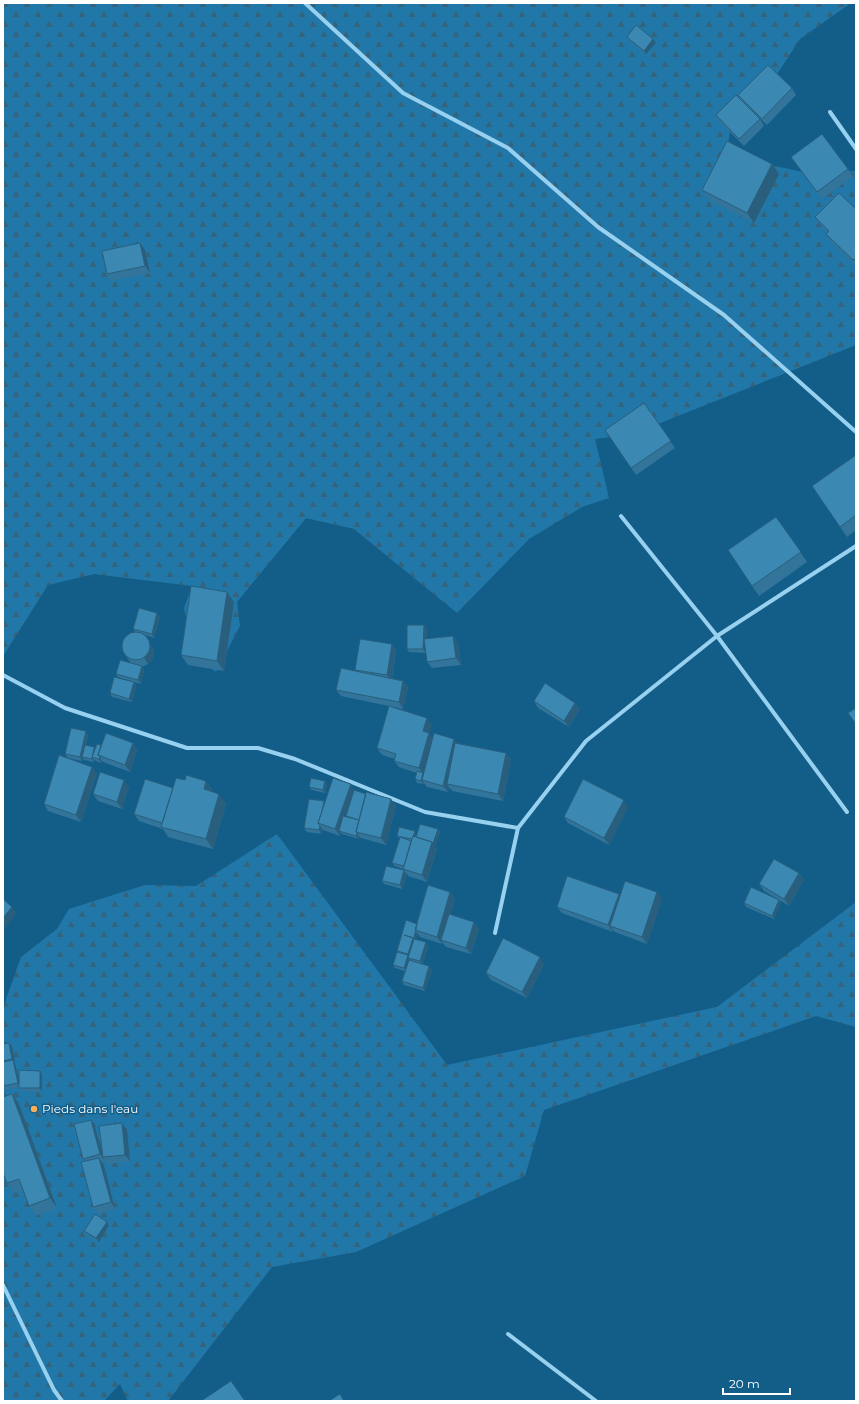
<svg xmlns="http://www.w3.org/2000/svg" width="859" height="1404" font-family="Montserrat,sans-serif">
	<style>
		.forest { fill: url(#forest-firs) }
		.lines { fill: none; stroke-linecap: round; stroke-linejoin: round }
		.street { stroke: #98d1f0; stroke-width: 4 }
		.wall { fill: #33759a }
		.shaded-wall { fill: #295f7d }
		.building { fill: #3b88b3; stroke: #295f7d }
		.poi-dot { fill: #ffae58; stroke: #125e89; stroke-width: 1.5 }
		.labels { text-anchor: middle; stroke-width: 3; stroke-linejoin: round; paint-order: stroke }
		.poi-label { font-size: 12px; fill: #fff; stroke: #125e89; text-anchor: start }
	</style>
	<defs>
		<pattern id="forest-firs" width="22" height="20" patternUnits="userSpaceOnUse"><rect width="22" height="20" fill="#2178a8"/><path d="M5 1l3.5 6h-7zM16 11l3.5 6h-7z" fill="#36627a"/></pattern>
	</defs>
	<rect width="100%" height="100%" fill="#125e89"/>
	<path class="forest" d="M3,3H851L800,39L760,100L731,120L727,155L802,172L856,171V345L630,435L595,439L609,498L582,507L529,539L457,613L354,529L306,518L237,602L240,626L216,672L197,658L189,632L184,608L192,586L94,574L48,585L3,656Z
		M277,834L447,1065L717,1007L856,902V1027L816,1016L544,1110L525,1176L356,1252L272,1267L168,1401H128L120,1384L104,1401H3V1008L21,957L57,929L69,909L145,885L196,886Z"/>
	<g class="lines">
		<path class="street" d="M305,3L403,93L508,148L598,227L724,315L856,432
			M830,112L856,149
			M621,516L717,636L847,812
			M3,675L65,708L187,748H258L295,759L425,812L518,828
			M495,933L518,828L586,741L717,636L856,546
			M3,1285L54,1390L62,1401
			M508,1334L596,1401"/>
	</g>
	<path class="wall" d="M627,37L656,43L646,54L629,40Z
		M792,88L796,95L767,125L743,102L738,95Z
		M716,115L760,119L764,126L744,146L720,122Z
		M822,134L853,176L822,199L796,164Z
		M772,164L779,174L754,223L709,200L702,190Z
		M856,209V266L833,244L826,234L828,232L822,227L815,217Z
		M140,243L145,250L150,273L111,281L107,274Z
		M644,403L675,448L636,475L605,430Z
		M856,455V530L847,537L812,486Z
		M776,517L807,562L759,596L728,550Z
		M227,592L234,602L224,671L188,665L181,655Z
		M157,613L160,617L154,638L143,634L153,648L154,654L152,660L148,664L142,667L144,670L141,684L118,677L116,674L131,663L123,652L136,633L133,629Z
		M424,625L427,629L426,639L453,636L458,643L461,665L432,668L427,662L426,653L409,652L407,649Z
		M392,644L396,650L392,678L403,681L408,687L403,709L341,696L336,690L356,671L355,670Z
		M134,682L136,686L132,702L112,697L110,693Z
		M534,701L575,703L580,709L569,727L538,708Z
		M432,725L429,733L432,738L506,753L511,760L503,801L452,791L449,787L448,792L427,787L424,783L423,784L417,783L415,779L417,773L399,767L394,761L395,759L382,755L377,748Z
		M86,731L88,735L86,745L94,747L95,748L101,745L133,743L137,750L130,772L103,762L102,761L101,763L94,760V762L84,760L83,758L82,761L68,758L65,754Z
		M97,773L81,822L48,811L44,804Z
		M185,780L206,781L213,791V792L226,804L213,849L168,837L163,829L139,821L134,814Z
		M327,784L325,793L312,790L309,787Z
		M129,786L122,809L98,801L93,794Z
		M355,790L396,806L386,845L361,838L359,837V839L342,834L341,833L340,836L323,830L322,829L321,834L307,832L304,828L324,801L325,803Z
		M628,807L609,845L568,823L564,817Z
		M438,829L440,832L435,848L437,849L427,882L408,876L407,874L402,889L384,884L382,881L404,870L403,869L395,866L392,863L400,839L397,836L417,834Z
		M799,873L804,880L789,906L780,900L781,903L774,919L746,907L744,903L776,898L764,891L759,884Z
		M450,892L455,899L450,915L479,929L471,954L446,947L442,942V944L420,937L418,934L416,940L426,942L428,946L423,964L432,970L425,991L404,985L402,981L405,971L395,968L393,965L398,952L397,951L417,924Z
		M619,894L620,896L662,899L647,944L615,932L613,930V932L562,913L557,907Z
		M544,964L527,998L491,980L486,973Z
		M3,1044L12,1046L14,1063L19,1078L42,1074V1092L21,1091L19,1087L6,1090L3,1085Z
		M12,1094L19,1104L57,1208L36,1216L29,1206L23,1190L14,1193L7,1183L6,1096Z
		M91,1120L95,1127L102,1150L122,1123L127,1130L130,1161L107,1164L104,1160L105,1161L102,1162L104,1165L115,1209L98,1214L93,1207L85,1161L83,1159Z
		M109,1225L99,1242L86,1234L84,1231Z"/>
	<path class="shaded-wall" d="M653,39L656,43L646,54L644,51Z
		M772,164L779,174L754,223L747,213Z
		M140,243L145,250L150,273L145,266Z
		M227,592L234,602L224,671L217,661Z
		M157,613L160,617L154,638L152,634Z
		M424,625L427,629L426,653L423,649Z
		M453,636L458,643L461,665L456,658Z
		M148,641L153,648L154,654L152,660L148,664L144,658Z
		M392,644L396,650L391,682L387,675Z
		M142,666L144,670L141,684L138,680Z
		M403,681L408,687L403,709L399,702Z
		M134,682L136,686L132,702L129,699Z
		M575,703L580,709L569,727L564,721Z
		M427,718L432,725L428,738L423,731Z
		M86,731L88,735L83,757H82L83,758L82,761L80,757Z
		M429,733L434,740L422,780L424,783L423,784L421,781L423,774L419,768Z
		M454,739L459,745L447,784L449,787L448,792L443,786Z
		M133,743L137,750L130,772L125,765Z
		M94,747L96,750L92,757L94,760V762L92,759Z
		M506,753L511,760L503,801L498,794Z
		M100,757L102,761L101,763L99,759Z
		M92,767L97,773L81,822L76,815Z
		M124,780L129,786L122,809L117,802Z
		M206,781L213,791L211,799L204,789Z
		M325,781L327,784L325,793L323,790Z
		M351,784L355,791L341,831H339L341,833L340,836L335,829Z
		M219,794L226,804L213,849L206,839Z
		M391,799L396,806L386,845L381,838Z
		M624,800L628,807L609,845L604,838Z
		M320,826L322,829L321,834L319,830Z
		M438,829L440,832L435,848L437,849L427,882L422,875L432,842Z
		M415,831L417,834L415,843L413,840Z
		M357,833L359,837V839L356,836Z
		M404,871L407,874L402,889L400,885Z
		M799,873L804,880L789,906L784,899Z
		M450,892L455,899L443,940H441L442,942V944L437,937Z
		M657,892L662,899L647,944L642,937Z
		M619,894L623,901L610,926L613,930V932L608,925Z
		M779,900L781,903L774,919L772,916Z
		M12,907L17,913L3,931V918Z
		M474,922L479,929L471,954L466,948Z
		M416,931L418,934L416,941L414,938Z
		M413,938L415,942L410,958L408,954Z
		M426,942L428,946L423,965L420,961Z
		M408,955L410,958H408L410,960L407,972L404,968Z
		M540,957L544,964L527,998L522,992Z
		M429,966L432,970L425,991L423,988Z
		M9,1043L12,1046L15,1062L12,1059Z
		M13,1060L15,1064L21,1086L18,1083Z
		M40,1071L42,1074V1092L40,1088Z
		M3,1090L10,1104L3,1093Z
		M12,1094L19,1104L57,1208L50,1198Z
		M91,1120L95,1127L104,1157H103L105,1161L100,1154Z
		M122,1123L127,1130L130,1161L125,1155Z
		M99,1158L104,1165L115,1209L111,1202Z
		M107,1222L109,1225L99,1242L96,1238Z"/>
	<path class="building" d="M636,25L653,39L644,51L627,37Z
		M768,65L792,88L762,119L738,95Z
		M736,95L760,119L739,139L716,115Z
		M822,134L848,169L817,192L791,157Z
		M727,141L772,164L747,213L702,190Z
		M839,193L856,209V258L853,260L826,234L829,231L815,217Z
		M140,243L145,266L107,274L102,251Z
		M644,403L671,441L631,468L605,430Z
		M856,455V515L840,527L812,486Z
		M776,517L801,552L752,586L728,550Z
		M191,586L227,592L217,661L181,655Z
		M139,608L157,613L152,634L133,629Z
		M407,625H424L423,649H407Z
		M122 646a14 14 0 1 1 28 0a14 14 0 1 1-28 0Z
		M453,636L456,658L427,662L424,639Z
		M360,639L392,644L387,675L355,670Z
		M120,660L142,666L138,680L116,674Z
		M341,668L403,681L399,702L336,690Z
		M114,677L134,682L129,699L110,693Z
		M545,683L575,703L564,721L534,701Z
		M389,706L427,718L423,731L429,733L419,768L394,761L396,754L377,748Z
		M856,708V724L848,713Z
		M71,728L86,731L80,757L65,754Z
		M106,733L133,743L125,765L98,755Z
		M434,733L454,739L443,786L422,780Z
		M455,743L506,753L498,794L447,784Z
		M97,744L101,745L98,755L100,757L99,759L92,757Z
		M85,745L94,747L92,759L82,757Z
		M59,755L92,767L76,815L44,804Z
		M417,771L423,773L421,781L415,779Z
		M100,772L124,780L117,802L93,794Z
		M186,775L206,781L204,789L219,794L206,839L161,827L176,778L185,780Z
		M311,778L325,781L323,790L309,787Z
		M333,778L351,784L335,829L318,823Z
		M145,779L173,788L162,823L134,814Z
		M583,779L624,800L604,838L564,817Z
		M354,790L366,794L359,820L346,816Z
		M366,792L391,799L381,838L356,832Z
		M309,799L324,801L322,811L318,823L320,826L319,830L304,828Z
		M343,816L359,820L356,832L357,833L356,836L339,831Z
		M420,824L438,829L433,844L432,842L416,837Z
		M399,827L415,831L413,837V836L412,839L397,836Z
		M413,836L432,842L422,875L403,869Z
		M400,837L411,841L404,866L392,863Z
		M774,859L799,873L784,899L759,884Z
		M386,866L404,870L400,885L382,881Z
		M567,876L619,894L608,925L557,907Z
		M625,881L657,892L642,937L610,926Z
		M428,885L450,892L437,937L415,930Z
		M751,887L779,900L772,916L744,903Z
		M3,899L12,907L3,918Z
		M449,914L474,922L466,948L441,940Z
		M406,920L417,924L414,938L404,935L413,938L408,954L397,951Z
		M503,938L540,957L522,992L486,973Z
		M414,939L426,942L420,961L408,958Z
		M397,952L408,955L404,968L393,965Z
		M409,960L429,966L423,988L402,981Z
		M9,1043L12,1059L3,1061V1044Z
		M13,1060L18,1083L3,1086V1062Z
		M19,1070L40,1071V1088H19Z
		M12,1094L50,1198L29,1206L19,1179L7,1183L3,1173V1097Z
		M91,1120L100,1154L83,1159L74,1124Z
		M122,1123L125,1155L103,1157L99,1126Z
		M99,1158L111,1202L93,1207L81,1162Z
		M95,1214L107,1222L96,1238L84,1231Z
		M231,1381L245,1401H201Z
		M340,1394L344,1401H329Z"/>
	<circle class="poi-dot" cx="34" cy="1109" r="4"/>
	<g class="labels">
		<g class="poi-label">
			<text x="42" y="1113">Pieds dans l'eau</text>
		</g>
	</g>
	<rect width="859" height="1404" fill="none" stroke="#ffffff" stroke-width="8"/>
	<path d="M723 1388v6h67v-6" fill="none" stroke="#ffffff" stroke-width="2"/>
	<text x="729" y="1388" font-size="12" fill="#ffffff" stroke="#125e89" stroke-width="3" paint-order="stroke">20 m</text>
</svg>
